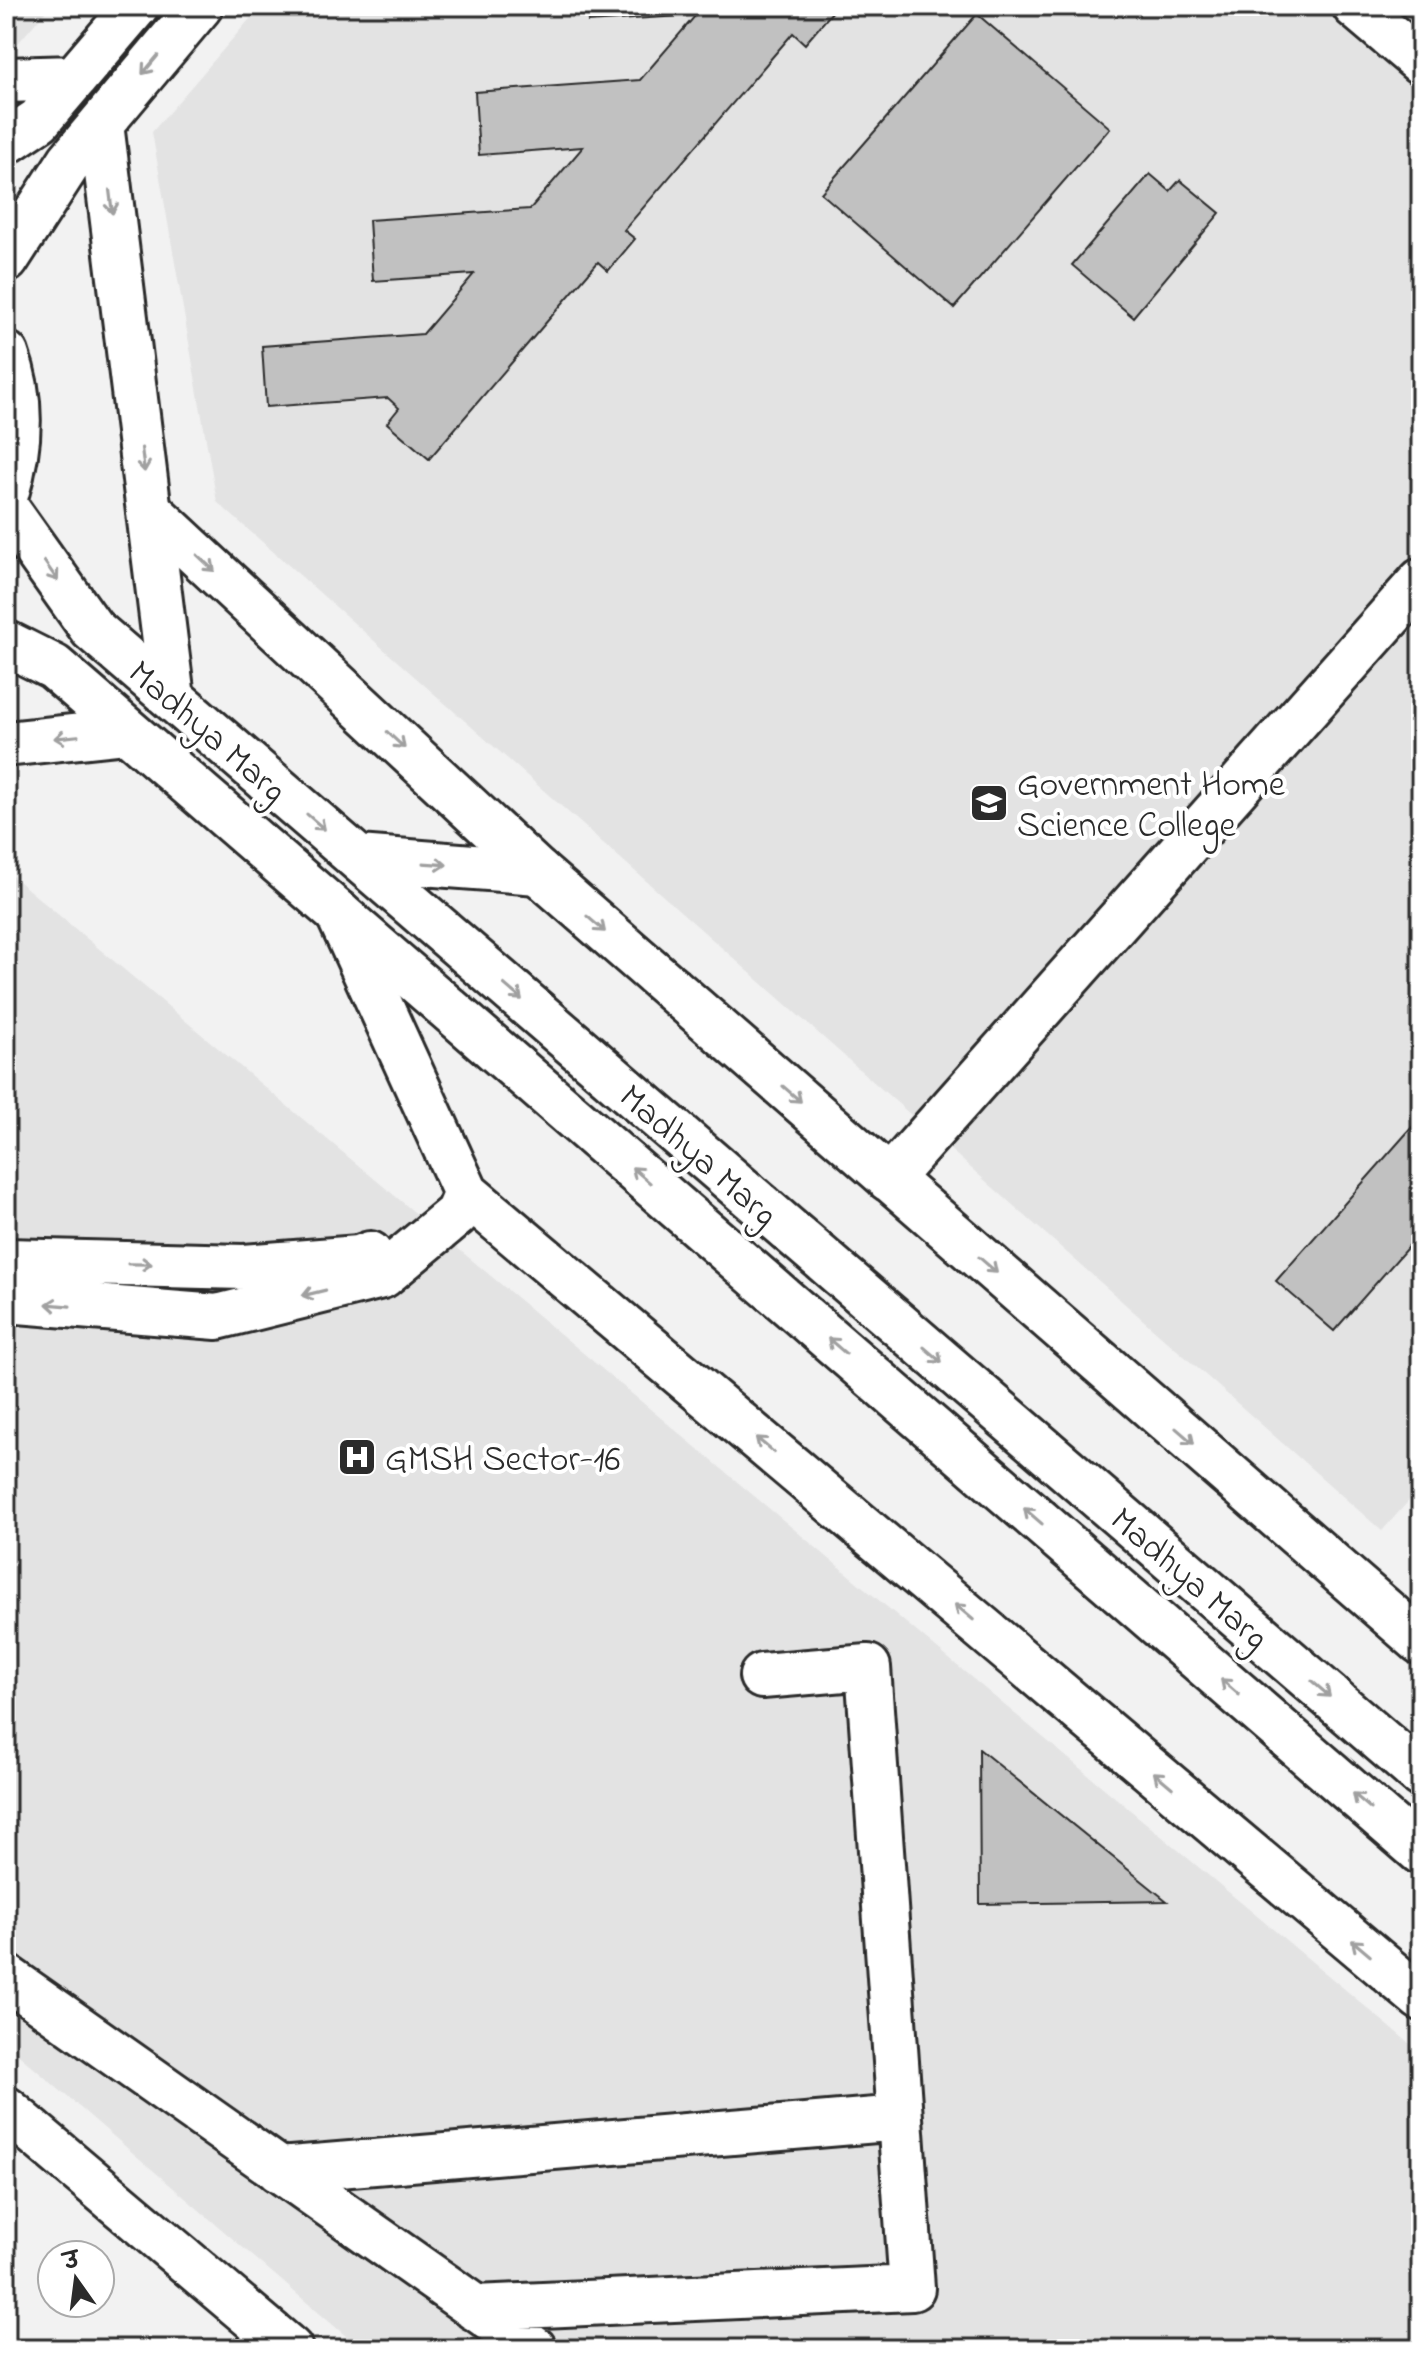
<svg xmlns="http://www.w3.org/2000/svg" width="1427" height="2355" font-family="'Indie Flower','Playpen Sans Deva',sans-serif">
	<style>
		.built { fill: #e3e3e3 }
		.building { fill: #c1c1c1; stroke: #2b2b2b; stroke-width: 2 }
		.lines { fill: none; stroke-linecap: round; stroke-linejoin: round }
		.minor-casing { stroke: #2b2b2b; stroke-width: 50 }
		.major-casing { stroke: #2b2b2b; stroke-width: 50 }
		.minor { stroke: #fff; stroke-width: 44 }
		.major { stroke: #fff; stroke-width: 44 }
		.oneway { stroke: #a0a0a0 }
		.labels { text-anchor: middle; stroke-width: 8; stroke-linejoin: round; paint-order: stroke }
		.street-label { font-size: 36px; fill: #2b2b2b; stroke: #fff }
		.poi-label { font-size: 36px; fill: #2b2b2b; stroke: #fff; text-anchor: start }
	</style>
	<rect width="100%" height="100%" fill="#f2f2f2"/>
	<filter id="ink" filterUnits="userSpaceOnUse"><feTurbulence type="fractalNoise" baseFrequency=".0125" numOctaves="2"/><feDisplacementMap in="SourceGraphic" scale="16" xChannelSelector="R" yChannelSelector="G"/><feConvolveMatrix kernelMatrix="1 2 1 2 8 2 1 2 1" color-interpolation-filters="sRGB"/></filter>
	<g filter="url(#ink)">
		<path class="built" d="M6,6H50L13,49H6Z
			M261,6H1421V1487L1382,1531L217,502L152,132Z
			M6,871L1421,2053V2349H361L6,2044Z"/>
		<path class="building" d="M587,6H827L833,11L805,44L793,33L624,230L635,239L608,271L598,262L429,459L387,423L399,408L388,398L266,407L262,346L423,334L474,274L373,281L369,220L530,209L583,147L479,155L475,92L640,80L696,15L588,22Z
			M977,14L1110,128L954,308L821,193Z
			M1150,174L1170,191L1180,180L1220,213L1133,317L1072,265Z
			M1421,1117V1232L1334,1331L1276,1281Z
			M979,1749L1167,1901L980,1904Z"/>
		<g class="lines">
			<defs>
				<path id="minor" d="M1355,6L1421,62
					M149,510L538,872L1421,1642
					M338,913L466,1193L1421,1998
					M889,1179L1421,581
					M6,1261L244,1267L359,1258L370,1254
					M6,1300L217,1317L382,1276L457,1214L466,1193
					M762,1676L868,1667L900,2118
					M6,1977L534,2349
					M6,2109L290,2349
					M279,2170L900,2118L912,2288L475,2308"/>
				<path id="major" d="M6,80L75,78
					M101,124L172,698
					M6,142L39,120L136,6
					M6,260L70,161L200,6
					M6,354C23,399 20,448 6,494
					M6,508L92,629L1421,1775
					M6,643L54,667L1421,1852
					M6,744L127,731
					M358,858L538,872"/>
			</defs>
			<use href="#minor" class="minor-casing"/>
			<use href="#major" class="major-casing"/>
			<use href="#minor" class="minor"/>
			<use href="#major" class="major"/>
		</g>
		<defs><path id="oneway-shaft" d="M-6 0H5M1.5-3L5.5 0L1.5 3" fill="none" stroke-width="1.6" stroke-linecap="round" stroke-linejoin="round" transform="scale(2)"/></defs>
		<g class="oneway">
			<use href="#oneway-shaft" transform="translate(150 65) rotate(130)"/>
			<use href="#oneway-shaft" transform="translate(111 202) rotate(83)"/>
			<use href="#oneway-shaft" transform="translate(143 460) rotate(83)"/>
			<use href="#oneway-shaft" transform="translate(206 563) rotate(43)"/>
			<use href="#oneway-shaft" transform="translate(51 571) rotate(55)"/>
			<use href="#oneway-shaft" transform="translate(66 737) rotate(174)"/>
			<use href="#oneway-shaft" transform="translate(396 740) rotate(43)"/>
			<use href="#oneway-shaft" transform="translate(316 822) rotate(41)"/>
			<use href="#oneway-shaft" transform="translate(435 864) rotate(4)"/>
			<use href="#oneway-shaft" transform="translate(596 924) rotate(41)"/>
			<use href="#oneway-shaft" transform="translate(513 992) rotate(41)"/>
			<use href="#oneway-shaft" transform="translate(792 1094) rotate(41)"/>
			<use href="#oneway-shaft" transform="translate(641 1175) rotate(-139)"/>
			<use href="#oneway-shaft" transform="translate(140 1264) rotate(1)"/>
			<use href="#oneway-shaft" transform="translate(988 1265) rotate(41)"/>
			<use href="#oneway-shaft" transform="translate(314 1293) rotate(166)"/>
			<use href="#oneway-shaft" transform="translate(58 1305) rotate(-175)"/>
			<use href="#oneway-shaft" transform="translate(837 1346) rotate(-139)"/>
			<use href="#oneway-shaft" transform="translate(933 1355) rotate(41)"/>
			<use href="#oneway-shaft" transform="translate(1185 1436) rotate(41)"/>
			<use href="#oneway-shaft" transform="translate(765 1445) rotate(-140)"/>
			<use href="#oneway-shaft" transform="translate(1033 1516) rotate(-139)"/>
			<use href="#oneway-shaft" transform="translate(964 1612) rotate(-140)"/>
			<use href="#oneway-shaft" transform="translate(1230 1687) rotate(-139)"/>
			<use href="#oneway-shaft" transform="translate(1321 1689) rotate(41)"/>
			<use href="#oneway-shaft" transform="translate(1163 1780) rotate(-140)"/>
			<use href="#oneway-shaft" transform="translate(1362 1801) rotate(-139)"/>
			<use href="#oneway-shaft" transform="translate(1361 1948) rotate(-140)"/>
		</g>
	</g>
	<defs>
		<symbol id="university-square" viewBox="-11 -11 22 22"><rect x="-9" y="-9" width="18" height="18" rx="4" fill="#2b2b2b" stroke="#fff"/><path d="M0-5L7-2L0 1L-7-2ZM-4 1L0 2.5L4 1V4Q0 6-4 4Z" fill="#fff"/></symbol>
		<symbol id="hospital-square" viewBox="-11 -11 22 22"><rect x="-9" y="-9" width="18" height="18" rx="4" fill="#2b2b2b" stroke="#fff"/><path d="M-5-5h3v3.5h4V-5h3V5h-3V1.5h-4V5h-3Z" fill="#fff"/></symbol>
	</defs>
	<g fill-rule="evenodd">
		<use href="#university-square" x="967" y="781" width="44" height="44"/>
		<use href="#hospital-square" x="335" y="1435" width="44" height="44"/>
	</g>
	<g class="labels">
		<g class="street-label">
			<text transform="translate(209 730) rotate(41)" y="13">Madhya Marg</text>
			<text transform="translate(700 1154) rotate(41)" y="13">Madhya Marg</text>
			<text transform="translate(1191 1577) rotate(41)" y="13">Madhya Marg</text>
		</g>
		<g class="poi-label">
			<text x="1017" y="795">Government Home<tspan x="1017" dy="41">Science College</tspan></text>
			<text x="385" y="1470">GMSH Sector-16</text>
		</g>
	</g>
	<rect width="1427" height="2355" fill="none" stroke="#fff" stroke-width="32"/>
	<rect x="16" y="16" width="1395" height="2323" fill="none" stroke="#2b2b2b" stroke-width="3" filter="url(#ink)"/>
	<g transform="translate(76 2279) rotate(346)"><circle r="38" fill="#ffffff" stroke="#aaaaaa" stroke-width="2"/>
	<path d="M0-6L14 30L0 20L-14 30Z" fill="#2b2b2b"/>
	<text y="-12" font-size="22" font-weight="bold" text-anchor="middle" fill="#2b2b2b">उ</text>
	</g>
</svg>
